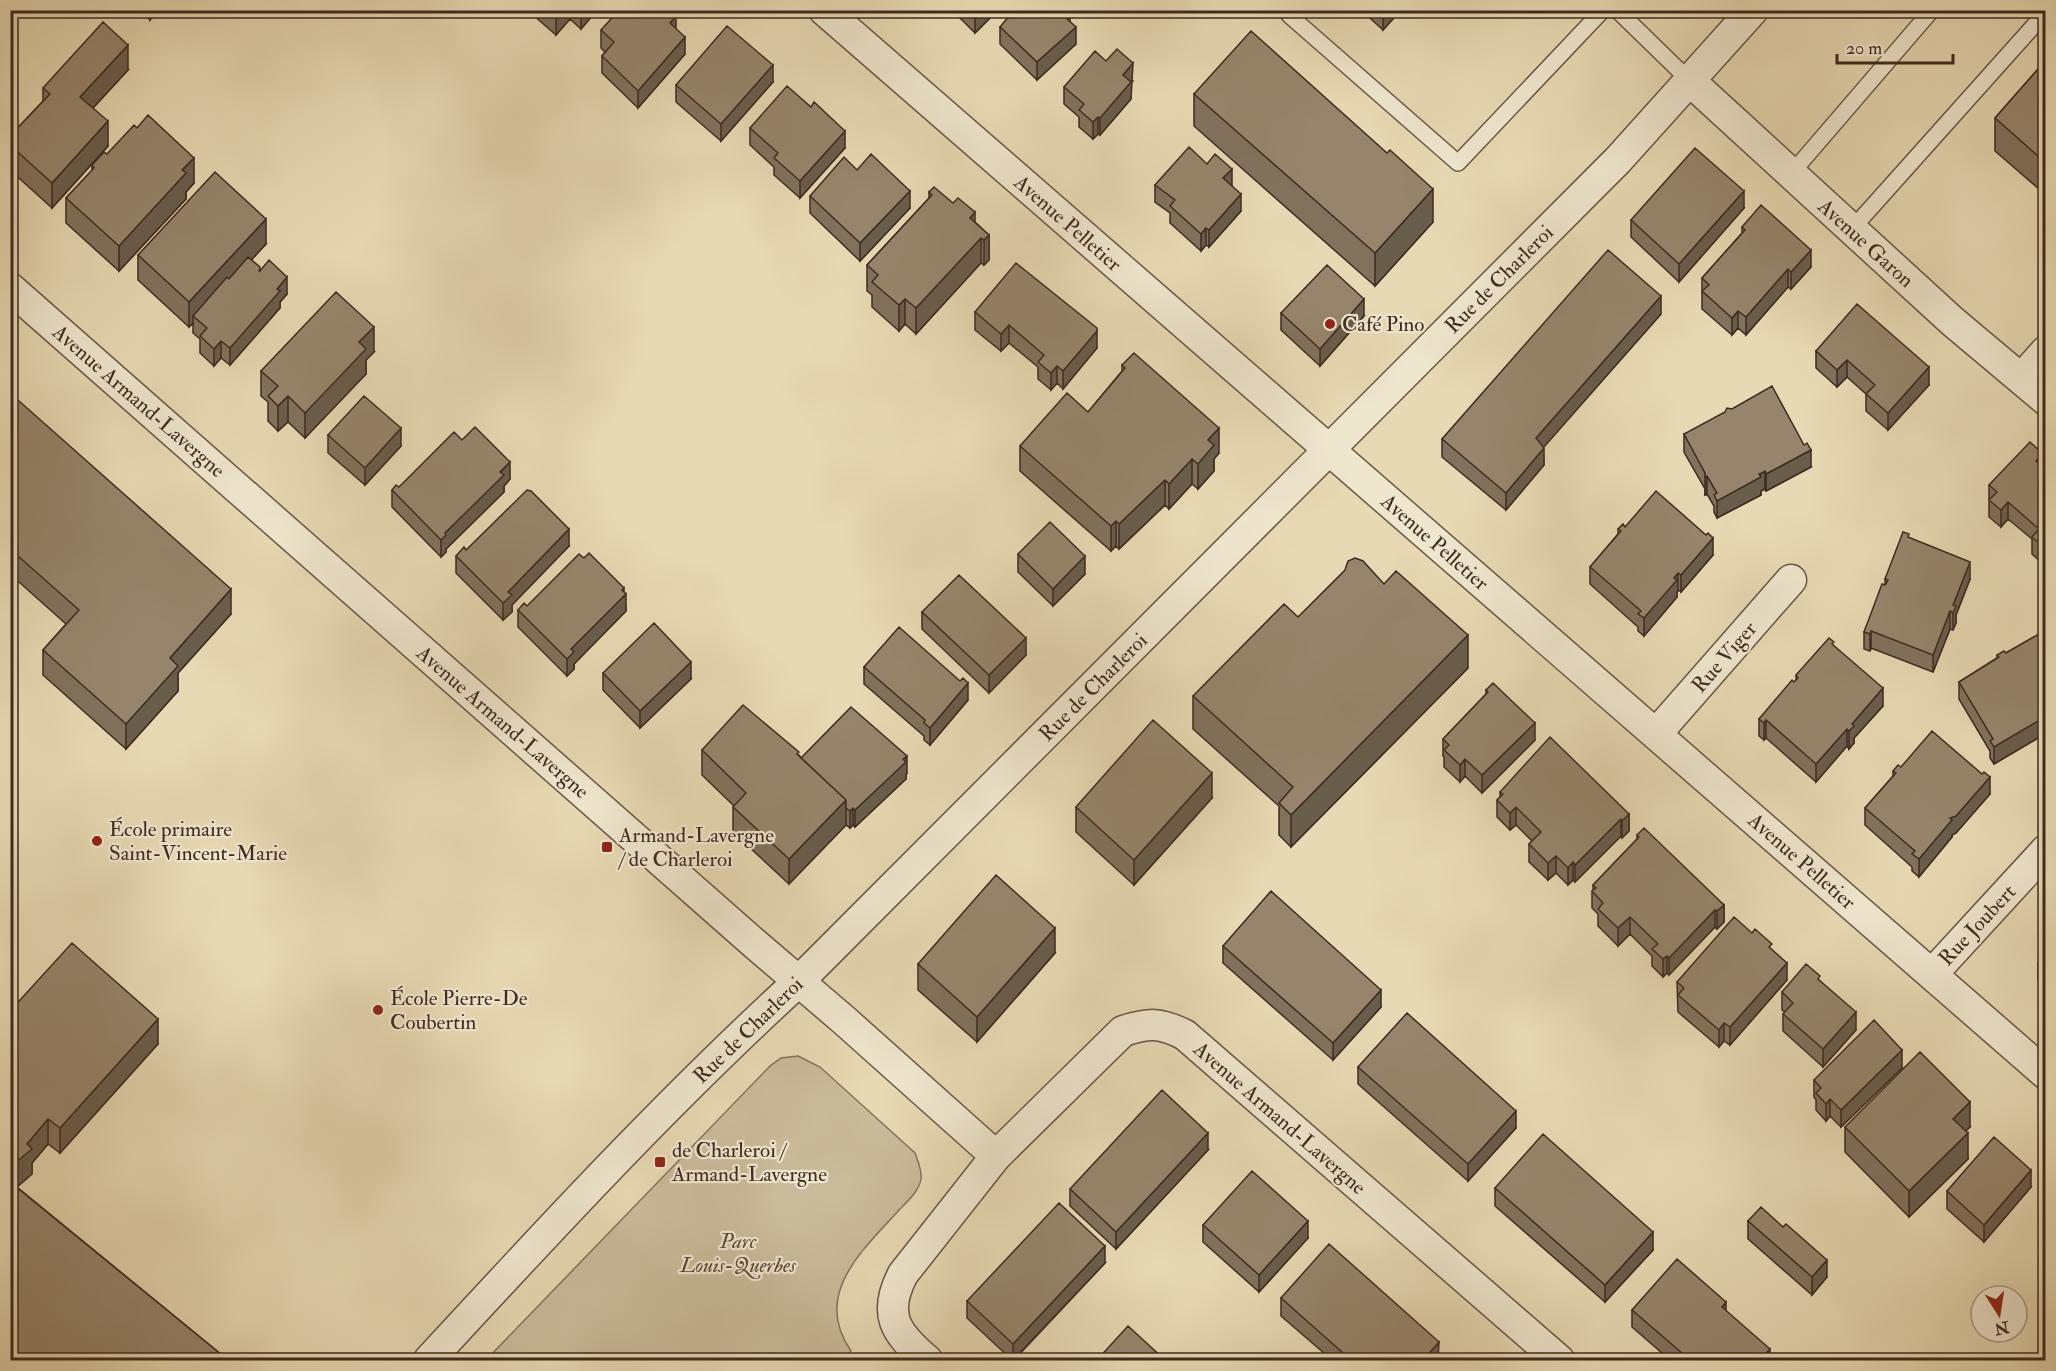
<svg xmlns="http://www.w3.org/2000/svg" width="2056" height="1371" font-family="'IM FELL Double Pica',serif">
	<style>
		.green { fill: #cabb9a; stroke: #84725d; stroke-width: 1.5 }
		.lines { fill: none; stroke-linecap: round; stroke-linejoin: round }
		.lane-casing { stroke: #685645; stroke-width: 18 }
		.street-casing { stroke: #685645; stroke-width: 33 }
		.lane { stroke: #efe6ce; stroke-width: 15 }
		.street { stroke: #efe6ce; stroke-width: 30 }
		.wall { fill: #81725d; stroke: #3e2a20; stroke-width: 1.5 }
		.shaded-wall { fill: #695d4c; stroke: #3e2a20; stroke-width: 1.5 }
		.building { fill: #96856c; stroke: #3e2a20; stroke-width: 1.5 }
		.poi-dot { fill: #8f2418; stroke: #efe6ce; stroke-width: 2 }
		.labels { text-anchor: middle; stroke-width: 4.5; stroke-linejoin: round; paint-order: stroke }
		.street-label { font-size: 21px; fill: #3e2a20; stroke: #efe6ce }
		.poi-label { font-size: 21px; fill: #3e2a20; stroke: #efe6ce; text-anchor: start }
		.park-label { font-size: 21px; font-style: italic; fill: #5a4738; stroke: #efe6ce }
	</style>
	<rect width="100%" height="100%" fill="#e7d9b3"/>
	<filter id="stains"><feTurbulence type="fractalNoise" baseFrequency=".00333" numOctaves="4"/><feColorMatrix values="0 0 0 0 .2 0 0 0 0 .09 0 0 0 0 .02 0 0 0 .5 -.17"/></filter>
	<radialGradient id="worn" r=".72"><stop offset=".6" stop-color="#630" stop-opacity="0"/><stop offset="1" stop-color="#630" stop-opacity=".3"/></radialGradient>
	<path class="green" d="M798,1056L820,1067L915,1153C918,1161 922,1170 921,1179C919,1191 908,1201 900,1209C864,1249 811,1294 851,1351L842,1360H486L770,1066L781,1058Z"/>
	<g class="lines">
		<defs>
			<path id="lane" d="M1617,10L1690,81
				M1289,15L1458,163L1603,10
				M1790,175L1932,10
				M1852,229L2046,12"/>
			<path id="street" d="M824,10L2046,1074
				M1690,81L1952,321L2046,400
				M10,288L755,944L845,1021L996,1156
				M2021,379L2046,351
				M1656,734L1791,580
				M1932,974L2046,850
				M429,1360C548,1231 668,1101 798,982L1618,160L1753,10
				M927,1360C895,1333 882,1314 903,1274L996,1156L1123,1031C1149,1023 1160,1022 1185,1035L1559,1360"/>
		</defs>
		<use href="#lane" class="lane-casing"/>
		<use href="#street" class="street-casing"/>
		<use href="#lane" class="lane"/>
		<use href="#street" class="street"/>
	</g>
	<path class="wall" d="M140,10H167L162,16L157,12L150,20Z
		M533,10H597L581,29L570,19L556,35L533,15Z
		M598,10H608L604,16Z
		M952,10H998L975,33Z
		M1361,10H1401L1383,30Z
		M1070,22L1076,44L1037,80L1000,44V27Z
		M676,29L685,54L638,108L602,73V56L605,52L601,48V30Z
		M2046,60V195L1995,151V118Z
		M1106,61L1133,81L1131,82V99L1100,135L1098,134L1093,139L1079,127V117L1064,104V87Z
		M128,70L93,108L108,146L52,208L10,170V136L43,101V88Z
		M773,82L721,141L676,102V85Z
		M1194,94L1433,222L1375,286L1194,126Z
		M750,128L845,148L800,198L774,175V167L750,145Z
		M107,154L194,183L186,192V199L119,271L66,223V198L92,171V165Z
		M1207,164L1232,186L1241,211L1209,247L1206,245L1201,251L1170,223V213L1155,202V185Z
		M857,170L910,208L860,261L810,213V196Z
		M929,192L975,222L989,235V260L984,265L981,263L916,334L905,324L899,331L872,307V295L867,291V265L929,198Z
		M1744,208L1679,282L1631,237V220Z
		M1742,227L1811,267L1791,289L1788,287L1746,335L1738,328L1732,335L1702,309V278L1742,233Z
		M266,244L251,260L260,271L287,294L280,302V308L230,365L221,358L214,366L200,353V339L193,333V323L189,327L138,280V255Z
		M975,312L1097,348L1063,389L1057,383L1051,390L1038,379V367L1009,343L1001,351L975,330Z
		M1281,313L1364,316L1320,366L1281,330Z
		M1661,314L1543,447L1544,465L1506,510L1442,457V439Z
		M1816,351L1929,385L1888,430L1866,411V394L1847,377L1837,387L1816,368Z
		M374,352L366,360V374L305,438L288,422L278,431L268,421V402L261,396V371Z
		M1122,365L1219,453L1214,459V471L1198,489L1192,484L1169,509L1165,505L1119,549L1116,546L1111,551L1020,471V446L1088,412L1122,371Z
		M10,393L231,614L178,673V691L126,749L43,675V650L66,624L10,574Z
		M1684,434L1811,467L1766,491L1765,489L1761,491V495L1717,518L1714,512V506L1707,494L1705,495V489L1684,452Z
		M328,435L401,446L365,485L328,453Z
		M462,440L510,479L504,486V492L446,549V552L441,557L392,507V490L399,487Z
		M2043,467L2046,469V562L2043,564L2032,554V539L2008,519L2001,527L1989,517V485Z
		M1625,527L1713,555L1681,592L1678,590L1677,592V597L1644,636L1638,631V627L1590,584V567L1618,534V529Z
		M1909,538L1970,579L1956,615V623L1953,630L1950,629L1933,672L1871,648L1870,651L1864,649V632L1885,585V579Z
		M569,546L512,605V612L503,620L456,573V556L466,550Z
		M1018,554L1085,574L1053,606L1018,572Z
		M1384,584L1468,668L1291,847L1279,835V806L1193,729V696L1298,617Z
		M624,592L626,611L574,664V669L567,676L518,627V610L527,606Z
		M922,612L1026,655L989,693L922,629Z
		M2046,630V733L2043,731L2039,733L2038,738L1994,764L1990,758V751L1959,699V682L1997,658V655L2006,653Z
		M1834,646L1883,706L1854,738V743L1849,749L1847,746L1816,782L1766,738L1764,740L1759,736V719L1796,681V675Z
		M864,667L968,700L930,745L924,740V736L864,684Z
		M603,673L691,679L640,728L603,690Z
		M1486,690L1535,740L1482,793L1465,776L1460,782L1444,767V757L1443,756V739L1486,694Z
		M702,750L799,755L801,758L907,773L906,775V779L855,827L853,825L850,828L846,825L789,884L733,832V807L734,806L702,775Z
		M1901,767L1990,794L1956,833L1952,835V837L1919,877L1912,871V867L1865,825V808L1893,776V771Z
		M1500,792L1629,814V831L1622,838L1621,836L1575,882L1573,880L1568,885L1556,873L1548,880L1529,862V844L1532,841L1516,825L1510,830L1497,817V800L1500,797Z
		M1212,798L1134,885L1076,832V807Z
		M1637,835L1724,905V922L1717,929L1715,927L1669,975L1667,973L1663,977L1652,966V956L1630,934L1618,946L1598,926V914L1592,908V891L1593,890V885L1637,839Z
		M1223,946L1381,1007L1333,1060L1223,963Z
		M1772,950L1787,980L1730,1045L1724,1041L1719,1047L1678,1012L1677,982Z
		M1055,953L977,1042L918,990V964Z
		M2046,955L2044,986L2038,980V963Z
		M1820,981L1856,1030L1823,1067L1783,1031V1014L1785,1012L1782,1010V992Z
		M10,1011L158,1044L60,1153L48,1144L32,1163V1174L17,1187L228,1360H10Z
		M1358,1067L1516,1128L1468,1181L1358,1084Z
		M1902,1068L1841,1127L1830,1116L1826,1121L1816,1110V1100L1814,1097V1080Z
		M1845,1127H1970L1965,1131L1968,1159L1909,1217L1845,1152Z
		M1208,1150L1116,1249L1070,1206V1189Z
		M2031,1187L1984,1242L1947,1209V1191Z
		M1495,1188L1653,1250L1605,1302L1495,1206Z
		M1748,1221L1827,1277L1812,1295L1748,1239Z
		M1203,1225L1308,1238L1259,1292L1203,1242Z
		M1105,1263L1014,1360H1012L967,1318V1301Z
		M1281,1298L1439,1360H1332L1281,1316Z
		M1632,1310L1726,1311L1770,1360H1670L1632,1327Z"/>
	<path class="shaded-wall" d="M150,10H157V12L150,20Z
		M162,10H167L162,16Z
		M556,10H570V19L556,35Z
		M581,10H597L581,29Z
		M604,10H608L604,16Z
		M975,10H998L975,33Z
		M1383,10H1401L1383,30Z
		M1070,12V29L1065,17Z
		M676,16V34L670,23Z
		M1076,27V44L1037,80V62Z
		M685,37V54L638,108V91Z
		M128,45V70L80,122V97Z
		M1133,63L1131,99L1100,135V118L1123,75Z
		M773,65V82L721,141V124Z
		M1098,117V134L1093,139V122Z
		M108,121V146L52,208V183Z
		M845,131V148L800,198V181Z
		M194,158V183L186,192V199L119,271V246L182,170Z
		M1232,169V186L1223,178Z
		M1433,189V222L1375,286V253Z
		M910,191V208L860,261V243Z
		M1744,191V208L1679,282V264Z
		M1241,194V211L1209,247V230Z
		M975,212V237L970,218Z
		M266,219V244L197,319L193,316V323L189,327V302Z
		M1206,228V245L1201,251V234Z
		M989,235V260L984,265V240Z
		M981,238V263L916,334V308Z
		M1811,250V267L1791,289V272Z
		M1788,269V287L1746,335V317Z
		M287,277V294L280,302V308L230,365V348Z
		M1661,296V314L1536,456V438Z
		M905,299V324L899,331V305Z
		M1364,299V316L1320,366V349Z
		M1738,311V328L1732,335V318Z
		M1009,325V343L1001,351V334Z
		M374,327V352L366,360V374L305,438V413L359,342Z
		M1097,331V348L1063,389V371Z
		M221,341V358L214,366V349Z
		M1847,360V377L1837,387V370Z
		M1057,366V383L1051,390V373Z
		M1929,367V385L1888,430V413Z
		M288,396V422L278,431V406Z
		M401,428V446L365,485V468Z
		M1219,428V453L1214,459V471L1198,489V464L1208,440Z
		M1544,448V465L1506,510V493Z
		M1811,450V467L1766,491V474Z
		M2043,454V471L2036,461Z
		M1192,459V484L1169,509V484Z
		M510,462V479L504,486V492L446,549V552L441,557V540L445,533Z
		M1765,471V489L1761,491V495L1717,518V501Z
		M1707,476V494L1705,495V477Z
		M1165,480V505L1119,549V524Z
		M2008,502V519L2001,527V510Z
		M1116,521V546L1111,551V526Z
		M569,529V546L512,605V612L503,620V603L508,592Z
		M1713,538V555L1681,592V575Z
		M2046,544V562L2043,564V547Z
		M1085,556V574L1053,606V589Z
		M1970,562V579L1956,615V623L1953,630V605Z
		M1678,573V590L1677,592V597L1644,636V618Z
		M624,588V596L626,594V611L574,664V669L567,676V659L571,649Z
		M231,589V614L178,673V691L126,749V724L170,658Z
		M1950,611V629L1933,672V655Z
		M1871,631V648L1870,651V634Z
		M1468,635V668L1291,847V815Z
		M1026,638V655L989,693V675Z
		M691,662V679L640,728V711Z
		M968,683V700L930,745V728Z
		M1883,688V706L1854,738V743L1849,749V731L1852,724Z
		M2043,714V731L2039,733L2038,738L1994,764V747Z
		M1766,720V738L1764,740V723Z
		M1535,723V740L1482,793V775Z
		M1847,729V746L1816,782V764Z
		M907,756V773L906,775V779L855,827V810Z
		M1465,759V776L1460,782V765Z
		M1212,773V798L1134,885V860Z
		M1990,777V794L1956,833L1952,835V837L1919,877V859L1950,818Z
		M846,800V825L789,884V859Z
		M1516,807V825L1510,830V813Z
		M853,808V825L850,828V811Z
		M1629,814V831L1622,838V821Z
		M1621,819V836L1575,882V865Z
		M1556,856V873L1548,880V863Z
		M1573,862V880L1568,885V868Z
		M1724,905V922L1717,929V911Z
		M1715,910V927L1669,975V958Z
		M1630,917V934L1618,946V928Z
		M1055,928V953L977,1042V1017Z
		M1667,956V973L1663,977V959Z
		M1787,963V980L1730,1045V1027Z
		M2046,967V984L2044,986V968Z
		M1381,990V1007L1333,1060V1043Z
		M1856,1012V1030L1823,1067V1049Z
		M158,1019V1044L60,1153V1128Z
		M1724,1023V1041L1719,1047V1030Z
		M1902,1050V1068L1841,1127V1110Z
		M1830,1099V1116L1826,1121V1104Z
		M1970,1102V1127L1953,1144V1119Z
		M1516,1111V1128L1468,1181V1164Z
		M48,1119V1144L32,1163V1174L10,1193V1167L27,1144Z
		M1208,1133V1150L1116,1249V1232Z
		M1968,1133V1159L1909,1217V1191Z
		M2031,1170V1187L1984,1242V1225Z
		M1308,1221V1238L1259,1292V1275Z
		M1653,1232V1250L1605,1302V1285Z
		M1105,1246V1263L1013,1360V1344Z
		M1827,1260V1277L1812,1295V1277Z
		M1726,1302V1319L1722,1307Z
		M1439,1342L1438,1360H1423Z
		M1770,1349V1360H1760Z"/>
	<path class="building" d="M619,10H670L676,16L670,23L685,37L638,91L602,56L614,42L601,30Z
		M1014,10H1068L1070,12L1065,17L1076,27L1037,62L1000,27Z
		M103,22L128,45L80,97L108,121L52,183L10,145V136L50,94L43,88Z
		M727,26L773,65L721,124L676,85Z
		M1251,31L1387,153L1390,150L1433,189L1375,253L1194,94Z
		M1117,49L1133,63L1123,75L1131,82L1100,118L1098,117L1093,122L1079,110L1084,104L1064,87L1095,51L1106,61Z
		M2046,60V163L1995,118Z
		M787,86L811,107L814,102L845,131L800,181L774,158L778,153L750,128Z
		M148,115L194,158L182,170L186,173L119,246L66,198L94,168L92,165L104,152L107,154L134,125L137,128Z
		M1189,147L1207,164L1215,154L1232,169L1223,178L1241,194L1209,230L1206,228L1201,234L1170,206L1175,200L1155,185Z
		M1695,148L1744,191L1679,264L1631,220Z
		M871,154L910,191L860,243L810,196L844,157L857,170Z
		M215,172L266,219L189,302L138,255Z
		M934,187L953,203L958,198L975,212L970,218L989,235L984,240L981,238L916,308L905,299L899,305L872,282L878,275L867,265L932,195L929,192Z
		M1761,205L1811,250L1791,272L1788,269L1746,317L1738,311L1732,318L1702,291L1709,285L1702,278L1745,230L1742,227Z
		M1608,250L1661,296L1536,438L1544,448L1506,493L1442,439Z
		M248,257L260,267L259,272L269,260L287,277L277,289L280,291L230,348L221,341L214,349L200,336L207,328L193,316L227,277L229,279Z
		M1016,263L1097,328V331L1063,371L1057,366L1051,373L1038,362L1044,355L1009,325L1001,334L975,312Z
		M1327,265L1364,299L1320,349L1281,313Z
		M336,292L374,327L359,342L366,349L305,413L288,396L278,406L268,396L278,386L261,371Z
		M1857,304L1929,367L1888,413L1866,394L1875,385L1847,360L1837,370L1816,351Z
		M1134,353L1219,428L1208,440L1214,445L1198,464L1192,459L1169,484L1165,480L1119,524L1116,521L1111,526L1020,446L1067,393L1088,412L1125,368L1122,365Z
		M1772,386L1804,445L1807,443L1811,450L1766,474L1765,471L1762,473L1759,474L1761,477L1717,501L1714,495L1717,493L1707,476L1705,477V473L1684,434L1725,412L1727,408L1732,409Z
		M10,393L231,589L170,658L178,666L126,724L43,650L79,610L10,549Z
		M364,396L401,428L365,468L328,435Z
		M475,427L510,462L500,472L504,475L445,533L446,535L441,540L392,490L396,485L399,487L454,432L462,440Z
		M2030,442L2043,454L2036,461L2046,469V544L2043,547L2032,537L2039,529L2008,502L2001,510L1989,500L1997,492L1989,485Z
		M527,490L531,491L569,529L508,592L512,595L503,603L456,556L464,547L466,550Z
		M1656,491L1706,535L1708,533L1713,538L1681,575L1678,573L1674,578L1677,580L1644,618L1638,614L1641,611L1590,567L1621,531L1618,529L1623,524L1625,527Z
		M1050,522L1085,556L1053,589L1018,554Z
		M1903,532L1909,534L1908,537L1970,562L1953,605L1956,606L1953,613L1950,611L1933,655L1871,631L1870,634L1864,632L1882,584L1885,585L1888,580L1885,579Z
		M589,553L624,588L622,590L626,594L571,649L574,652L567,659L518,610L524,603L527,606L579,554L584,558Z
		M1355,558L1363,561L1384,584L1396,571L1468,635L1291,815L1279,803L1293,787L1193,696L1284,604L1298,617L1345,570L1348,561Z
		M959,575L1026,638L989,675L922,612Z
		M654,623L691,662L640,711L603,673Z
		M899,627L960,681L963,678L968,683L930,728L924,723L925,720L864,667Z
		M2046,630V716L2043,714L2039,716L2038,721L1994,747L1990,741L1993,739L1959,682L1999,657L1997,655L2004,651L2006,653Z
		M1829,638L1834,642L1832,644L1883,688L1852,724L1854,726L1849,731L1847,729L1816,764L1766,720L1764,723L1759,719L1792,680L1794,682L1798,678L1796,675Z
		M1493,683L1535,723L1482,775L1465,759L1460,765L1444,750L1449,745L1443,739L1488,692L1486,690Z
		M743,705L799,752L797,754L846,800L789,859L733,807L746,793L702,750Z
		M851,707L907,756L903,759L906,762L855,810L853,808L850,811L846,808V800L801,758Z
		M1153,720L1212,773L1134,860L1076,807Z
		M1932,731L1982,774L1984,772L1990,777L1956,816L1950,818L1952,820L1919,859L1912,854L1915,851L1865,808L1896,773L1893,771L1898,765L1901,767Z
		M1550,737L1629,814L1622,821L1621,819L1575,865L1573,862L1568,868L1556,856L1548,863L1529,844L1541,832L1516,807L1510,813L1497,800L1503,794L1500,792Z
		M1644,828L1724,905L1717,911L1715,910L1669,958L1667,956L1663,959L1652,949L1658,944L1630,917L1618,928L1598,909L1603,903L1592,891L1596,888L1593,885L1639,837L1637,835Z
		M996,875L1055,928L977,1017L918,964Z
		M1271,891L1381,990L1333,1043L1223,946Z
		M1734,917L1752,933L1755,929L1772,944L1769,947L1787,963L1730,1027L1724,1023L1719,1030L1678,995L1684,988L1677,982Z
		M72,943L158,1019L60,1128L48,1119L27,1144L32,1149L10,1167V1011Z
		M2046,955V967L2044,968L2038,963Z
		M1806,964L1820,976L1818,979L1856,1012L1823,1049L1783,1014L1793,1003L1782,992Z
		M1407,1013L1516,1111L1468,1164L1358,1067Z
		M1874,1020L1902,1050L1841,1110L1830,1099L1826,1104L1816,1093L1821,1088L1814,1080Z
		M1920,1052L1970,1102L1953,1119L1968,1133L1909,1191L1845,1127Z
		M1162,1090L1208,1133L1116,1232L1070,1189Z
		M1543,1134L1653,1232L1605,1285L1495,1188Z
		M1994,1137L2031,1170L1984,1225L1947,1191Z
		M1252,1171L1308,1221L1259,1275L1203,1225Z
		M10,1182L228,1360H13L10,1358Z
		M1059,1203L1105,1246L1013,1344L967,1301Z
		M1761,1207L1783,1227L1786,1224L1827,1260L1812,1277L1748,1221Z
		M1329,1244L1439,1342L1423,1360H1351L1281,1298Z
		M1677,1259L1726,1302L1722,1307L1770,1349L1760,1360H1690L1632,1310Z
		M1128,1326L1165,1360H1097Z"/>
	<g class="poi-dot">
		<circle cx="1330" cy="324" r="6"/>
		<circle cx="97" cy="841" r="6"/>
		<rect x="601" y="841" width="12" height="12" rx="3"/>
		<circle cx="378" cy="1010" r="6"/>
		<rect x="654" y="1156" width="12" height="12" rx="3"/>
	</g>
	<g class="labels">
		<g class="street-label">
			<text transform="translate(1068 223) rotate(41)" y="7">Avenue Pelletier</text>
			<text transform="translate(1866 243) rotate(42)" y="7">Avenue Garon</text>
			<text transform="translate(1499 279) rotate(-45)" y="7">Rue de Charleroi</text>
			<text transform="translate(139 401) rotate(41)" y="7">Avenue Armand-Lavergne</text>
			<text transform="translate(1435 542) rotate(41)" y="7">Avenue Pelletier</text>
			<text transform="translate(1724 657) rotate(-49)" y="7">Rue Viger</text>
			<text transform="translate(1093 687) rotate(-45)" y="7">Rue de Charleroi</text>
			<text transform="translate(503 722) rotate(41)" y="7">Avenue Armand-Lavergne</text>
			<text transform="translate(1802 861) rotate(41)" y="7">Avenue Pelletier</text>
			<text transform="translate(1977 925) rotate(-47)" y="7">Rue Joubert</text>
			<text transform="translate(748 1030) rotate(-44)" y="7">Rue de Charleroi</text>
			<text transform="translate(1280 1118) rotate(41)" y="7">Avenue Armand-Lavergne</text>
		</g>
		<g class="poi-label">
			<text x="1342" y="331">Café Pino</text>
			<text x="109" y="836">École primaire<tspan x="109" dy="24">Saint-Vincent-Marie</tspan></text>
			<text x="619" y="842">Armand-Lavergne<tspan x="619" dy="24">/ de Charleroi</tspan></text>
			<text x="390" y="1005">École Pierre-De<tspan x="390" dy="24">Coubertin</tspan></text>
			<text x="672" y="1157">de Charleroi /<tspan x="672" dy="24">Armand-Lavergne</tspan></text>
		</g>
		<g class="park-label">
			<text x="738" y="1248">Parc<tspan x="738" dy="24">Louis-Querbes</tspan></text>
		</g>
	</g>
	<rect width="2056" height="1371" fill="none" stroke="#e7d9b3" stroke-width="36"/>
	<rect x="12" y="12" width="2032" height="1347" fill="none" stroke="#3e2a20" stroke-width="3"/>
	<rect x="18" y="18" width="2020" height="1335" fill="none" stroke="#3e2a20" stroke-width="1.5"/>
	<g transform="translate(1999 1314) rotate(168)"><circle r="28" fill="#efe6ce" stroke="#a89b88" stroke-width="1.5"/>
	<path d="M0-4.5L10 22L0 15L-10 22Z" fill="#8f2418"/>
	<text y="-9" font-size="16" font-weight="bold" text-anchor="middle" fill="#3e2a20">N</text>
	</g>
	<path d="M1837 54v9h116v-9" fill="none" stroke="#3e2a20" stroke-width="3"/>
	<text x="1846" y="54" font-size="18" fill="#3e2a20" stroke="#efe6ce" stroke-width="4.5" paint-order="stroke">20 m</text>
	<rect width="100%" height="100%" filter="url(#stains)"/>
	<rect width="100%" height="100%" fill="url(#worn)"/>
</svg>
